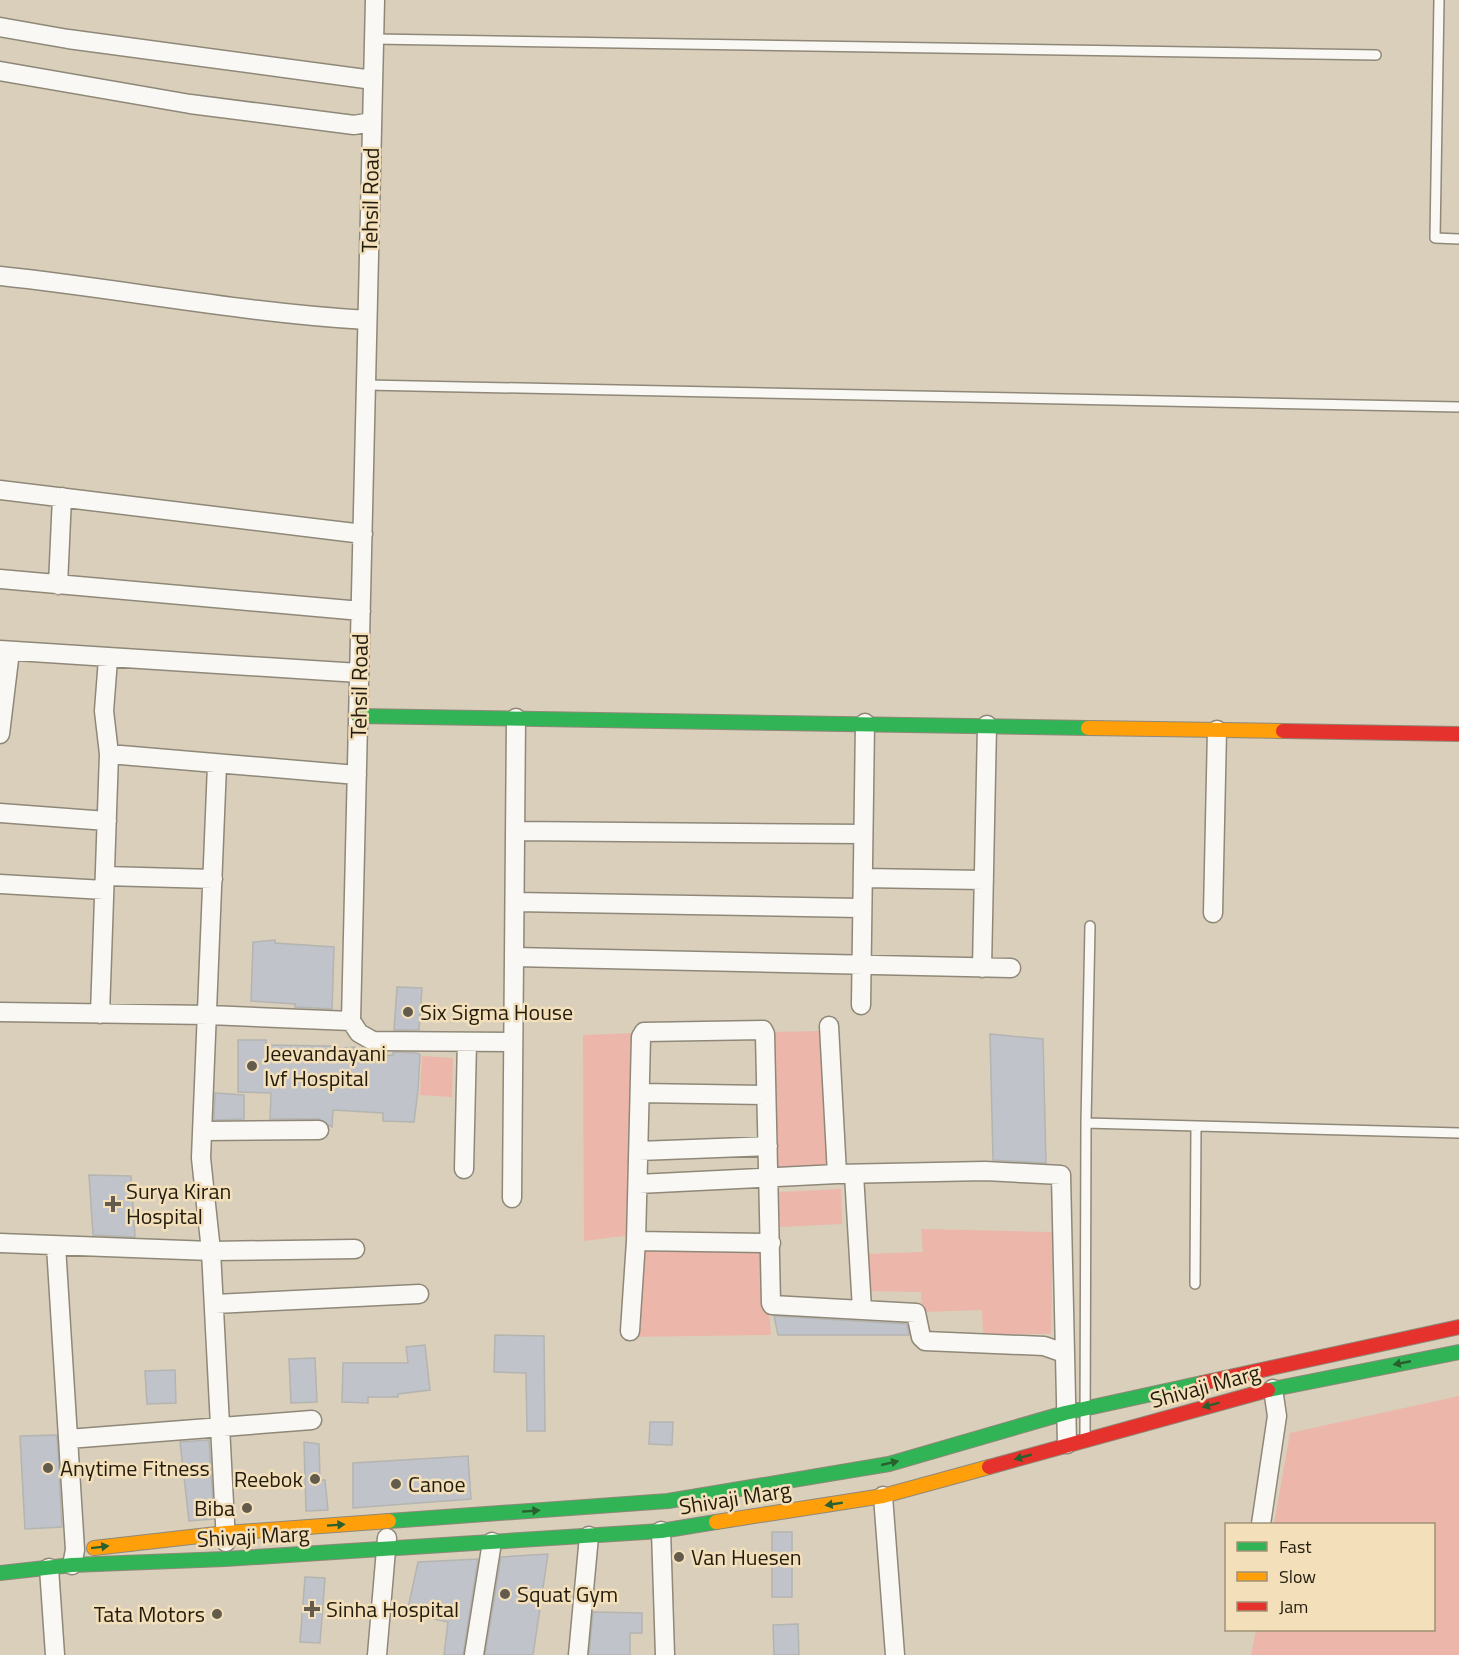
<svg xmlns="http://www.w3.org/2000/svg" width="1459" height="1655" font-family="'Titillium Web',sans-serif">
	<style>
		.green { fill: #edb6aa }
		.building { fill: #c0c3c9; stroke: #b4b4b1; stroke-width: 1.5 }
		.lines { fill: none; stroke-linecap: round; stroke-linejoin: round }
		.lane-casing { stroke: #8f8878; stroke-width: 12 }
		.street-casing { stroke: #8f8878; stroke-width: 21 }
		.fast-casing { stroke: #8f8878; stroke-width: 16 }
		.slow-casing { stroke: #8f8878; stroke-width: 16 }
		.jam-casing { stroke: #8f8878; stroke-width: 16 }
		.lane { stroke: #f9f8f5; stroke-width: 9 }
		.street { stroke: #f9f8f5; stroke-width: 18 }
		.fast { stroke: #30b455; stroke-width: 14 }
		.slow { stroke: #ff9f0a; stroke-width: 14 }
		.jam { stroke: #e5322d; stroke-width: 14 }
		.oneway { fill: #29602e }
		.poi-dot { fill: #635b4b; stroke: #f3e0bb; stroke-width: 2 }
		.labels { text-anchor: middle; stroke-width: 5; stroke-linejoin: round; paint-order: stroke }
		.street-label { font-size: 22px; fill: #231c0e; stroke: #f3e0bb }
		.poi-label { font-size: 22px; fill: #231c0e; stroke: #f3e0bb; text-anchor: start }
	</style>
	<rect width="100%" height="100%" fill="#d9cfbb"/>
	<path class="green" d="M821,1031L829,1166L772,1167L768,1032Z
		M634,1033L631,1235L584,1241L583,1035Z
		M422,1056L453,1058L452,1097L420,1095Z
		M841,1189L842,1224L780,1227L779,1192Z
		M921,1229L1053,1232L1051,1334H983L982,1310L922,1312L921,1292L865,1291V1254L923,1252Z
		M629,1241H763L771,1335L630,1337Z
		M1459,1396V1655H1251L1256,1630H1434V1524H1274L1290,1433Z"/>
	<path class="building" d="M275,940V943L334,947L332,1009L295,1007V1004L251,1001L253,942Z
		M397,987L422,988L419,1030H394Z
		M990,1034L1043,1039L1046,1163L993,1160Z
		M238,1040H266V1045L331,1046V1049L355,1047V1058L393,1055V1052L417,1053L420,1055L418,1090L414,1122L383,1121V1113L333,1110L332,1127L319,1119H270L271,1093L238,1092Z
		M215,1093L244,1095V1119L214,1120Z
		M89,1175L131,1176L135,1237L93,1235Z
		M774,1316L907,1324L909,1335H778Z
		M495,1335L544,1336L545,1431H527L526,1373L494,1372Z
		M425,1345L430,1390L398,1394V1397H368V1403L342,1402L343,1363H408L406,1347Z
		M315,1358L317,1402L291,1403L289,1359Z
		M175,1370L176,1403L147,1404L145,1371Z
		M650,1422H673L672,1445L649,1444Z
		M57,1435L62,1527L25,1529L20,1436Z
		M209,1440L214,1519L189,1521L180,1442Z
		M304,1442L319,1444L320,1480H325L328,1510L306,1511Z
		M468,1456L471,1499L353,1508V1463Z
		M772,1532H792V1597H772Z
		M548,1554L533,1655H485L501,1557Z
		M478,1559L463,1655H444L448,1622L407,1613L418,1562Z
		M305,1577L325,1578L320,1643L300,1642Z
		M593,1612L642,1613V1633H630V1655H589Z
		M798,1624L799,1655H774L773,1625Z"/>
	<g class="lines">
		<defs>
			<path id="lane" d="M1439,0L1435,238L1459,239
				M374,39L1376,55
				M366,385L1459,407
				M1086,1123L1090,926
				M1195,1284L1196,1126
				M1085,1437L1086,1123L1459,1133"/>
			<path id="street" d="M0,27L68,39L373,80
				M0,71L190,104L354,125L372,122
				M0,276C123,289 244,313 367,320
				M0,490L363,534
				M0,579L361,611
				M58,585L62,497
				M0,650L359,673
				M0,734L10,651
				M109,754L357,775
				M217,765L201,1158L211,1251L226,1542
				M0,813L107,821
				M515,831L863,834
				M105,876L213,879
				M863,878L984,880
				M0,884L104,890
				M515,902L860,908
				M1213,913L1217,730
				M514,957L1011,968
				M982,968L987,725
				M861,1005L865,723
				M0,1012L209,1015L351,1021
				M100,1014L109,754L104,711L108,659
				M351,1021L375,0
				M351,1021L359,1033L373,1041L513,1042
				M829,1026L837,1174
				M640,1093L766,1095
				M203,1131L319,1130
				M639,1151L768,1146
				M464,1169L467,1042
				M854,1174L862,1309
				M638,1184L837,1174L985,1171L1061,1175L1067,1444
				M512,1198L516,718
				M0,1243L211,1251L355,1249
				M771,1243L636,1241L641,1037L644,1032L763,1030L765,1034L771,1303L772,1305L916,1313L921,1337L925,1341L1044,1346L1064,1353
				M56,1246L75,1550L72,1565
				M215,1304L419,1294
				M630,1331L636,1241
				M68,1439L312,1420
				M883,1496L895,1655
				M1261,1524L1277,1416L1273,1389
				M661,1531L665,1655
				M49,1568L55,1655
				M377,1655L387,1538
				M474,1655L492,1542
				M578,1655L589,1536"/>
			<path id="fast" d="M358,716L1088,728
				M1268,1390L1459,1352
				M389,1521L668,1501L889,1464L1065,1413L1202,1383
				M0,1573L72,1565L225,1559L661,1531L716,1522"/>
			<path id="slow" d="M1088,728L1283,731
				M716,1522L883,1496L989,1467
				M94,1548L226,1533L389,1521"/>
			<path id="jam" d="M1283,731L1459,734
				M1202,1383L1459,1327
				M989,1467L1268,1390"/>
		</defs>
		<use href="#lane" class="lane-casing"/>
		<use href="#street" class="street-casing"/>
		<use href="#fast" class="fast-casing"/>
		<use href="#slow" class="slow-casing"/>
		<use href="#jam" class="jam-casing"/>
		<use href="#lane" class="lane"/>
		<use href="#street" class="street"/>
		<use href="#fast" class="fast"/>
		<use href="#slow" class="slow"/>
		<use href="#jam" class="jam"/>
	</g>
	<defs><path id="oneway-solid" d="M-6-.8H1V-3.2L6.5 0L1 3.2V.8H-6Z" transform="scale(1.5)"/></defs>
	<g class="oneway">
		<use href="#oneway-solid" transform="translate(1402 1363) rotate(169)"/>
		<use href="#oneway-solid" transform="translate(1211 1405) rotate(165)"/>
		<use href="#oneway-solid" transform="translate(1023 1457) rotate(164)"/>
		<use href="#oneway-solid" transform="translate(890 1463) rotate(-13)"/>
		<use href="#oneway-solid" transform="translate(834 1504) rotate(171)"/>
		<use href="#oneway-solid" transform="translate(531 1511) rotate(-4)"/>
		<use href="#oneway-solid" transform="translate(336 1525) rotate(-4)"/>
		<use href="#oneway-solid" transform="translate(100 1547) rotate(-7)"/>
	</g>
	<g class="poi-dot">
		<circle cx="408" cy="1012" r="6"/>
		<circle cx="252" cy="1066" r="6"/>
		<path d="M110 1195h6v6h6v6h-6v6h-6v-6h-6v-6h6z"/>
		<circle cx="48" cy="1468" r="6"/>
		<circle cx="315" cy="1479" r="6"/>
		<circle cx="396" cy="1484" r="6"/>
		<circle cx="247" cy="1508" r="6"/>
		<circle cx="679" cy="1557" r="6"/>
		<circle cx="505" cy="1594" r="6"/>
		<path d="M309 1600h6v6h6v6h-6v6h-6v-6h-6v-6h6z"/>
		<circle cx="217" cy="1614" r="6"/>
	</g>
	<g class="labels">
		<g class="street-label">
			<text transform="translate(370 200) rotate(-89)" y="8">Tehsil Road</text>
			<text transform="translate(359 686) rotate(-89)" y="8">Tehsil Road</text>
			<text transform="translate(1205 1386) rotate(-15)" y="8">Shivaji Marg</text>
			<text transform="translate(735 1498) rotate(-9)" y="8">Shivaji Marg</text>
			<text transform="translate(253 1536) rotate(-3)" y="8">Shivaji Marg</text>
		</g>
		<g class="poi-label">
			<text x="420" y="1020">Six Sigma House</text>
			<text x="264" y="1061">Jeevandayani<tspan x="264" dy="25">Ivf Hospital</tspan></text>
			<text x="126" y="1199">Surya Kiran<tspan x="126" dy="25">Hospital</tspan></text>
			<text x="60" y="1476">Anytime Fitness</text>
			<text x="303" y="1487" text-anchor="end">Reebok</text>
			<text x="408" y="1492">Canoe</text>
			<text x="235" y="1516" text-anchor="end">Biba</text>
			<text x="691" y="1565">Van Huesen</text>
			<text x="517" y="1602">Squat Gym</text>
			<text x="326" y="1617">Sinha Hospital</text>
			<text x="205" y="1622" text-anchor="end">Tata Motors</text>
		</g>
	</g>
	<rect x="1225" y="1523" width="210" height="108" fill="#f3e0bb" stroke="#a09276" stroke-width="1.5"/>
	<rect x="1237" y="1542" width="30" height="9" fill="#30b455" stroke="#a09276" stroke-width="1.5"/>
	<text x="1279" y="1553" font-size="18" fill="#231c0e">Fast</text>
	<rect x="1237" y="1572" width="30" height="9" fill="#ff9f0a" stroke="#a09276" stroke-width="1.5"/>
	<text x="1279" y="1583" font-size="18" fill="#231c0e">Slow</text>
	<rect x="1237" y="1602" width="30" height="9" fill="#e5322d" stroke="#a09276" stroke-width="1.5"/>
	<text x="1279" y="1613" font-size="18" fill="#231c0e">Jam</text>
</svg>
